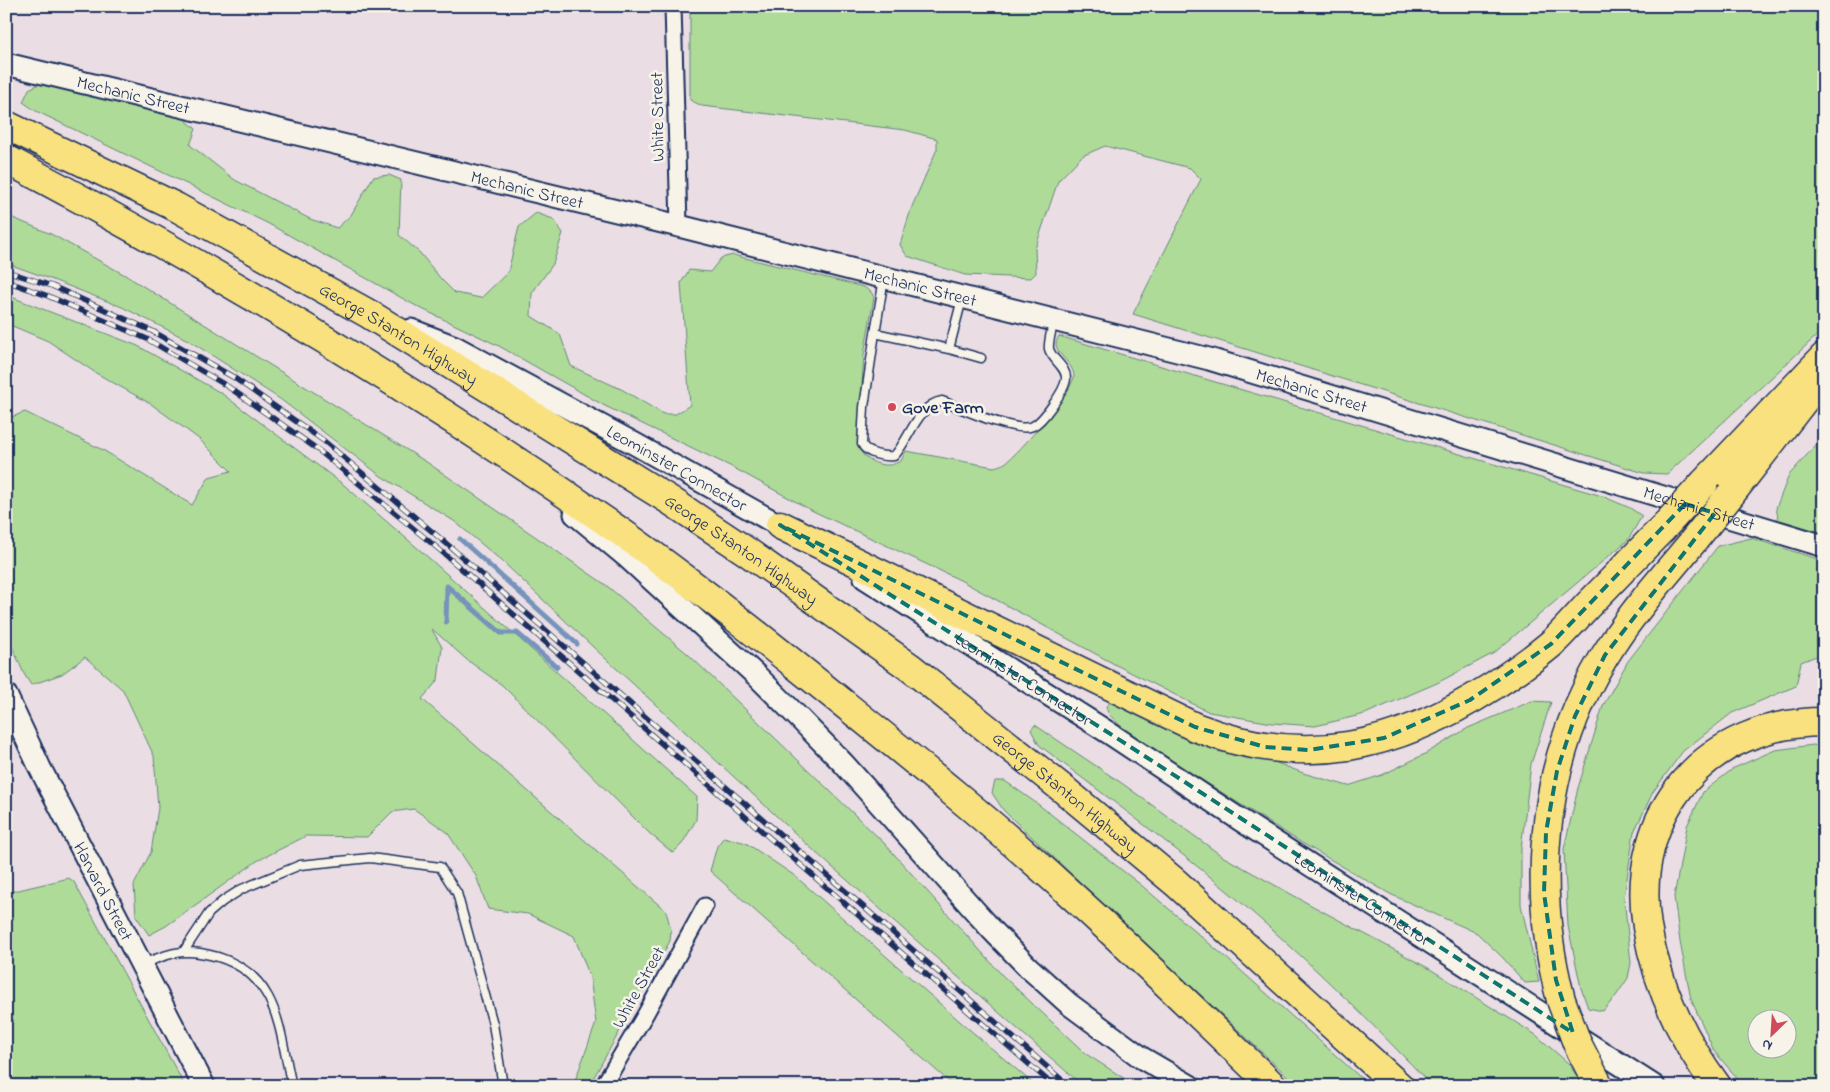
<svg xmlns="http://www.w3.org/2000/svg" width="1830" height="1092" font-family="'Indie Flower',sans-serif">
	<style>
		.green { fill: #afdb98; stroke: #65857b; fill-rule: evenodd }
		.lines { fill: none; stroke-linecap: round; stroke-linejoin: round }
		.stream { stroke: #7493bb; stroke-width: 5 }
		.lane-casing { stroke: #1b2f5e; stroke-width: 11 }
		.street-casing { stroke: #1b2f5e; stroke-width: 19 }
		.secondary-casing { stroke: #1b2f5e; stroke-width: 25 }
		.highway-casing { stroke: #1b2f5e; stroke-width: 31 }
		.lane { stroke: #f7f3e8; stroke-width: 8 }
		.street { stroke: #f7f3e8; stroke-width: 15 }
		.secondary { stroke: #f7f3e8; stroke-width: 21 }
		.highway { stroke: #fae180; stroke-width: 28 }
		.rail-casing { stroke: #1b2f5e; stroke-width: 5.5 }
		.rail { stroke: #f7f3e8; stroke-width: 4; stroke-dasharray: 11; stroke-linecap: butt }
		.highway-bridge-casing { stroke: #1b2f5e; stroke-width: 31; stroke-linecap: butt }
		.highway-bridge { stroke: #fae180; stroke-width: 28 }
		.marked { fill: none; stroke: #0f766e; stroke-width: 4; stroke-dasharray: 10 6; stroke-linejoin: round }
		.poi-dot { fill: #d1495b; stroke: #f7f3e8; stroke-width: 2 }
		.labels { text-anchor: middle; stroke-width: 5; stroke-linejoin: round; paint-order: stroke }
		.street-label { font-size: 18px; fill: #1b2f5e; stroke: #f7f3e8 }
		.poi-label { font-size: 18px; font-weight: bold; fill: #1b2f5e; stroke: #f7f3e8; text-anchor: start }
	</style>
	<rect width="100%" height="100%" fill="#eadee4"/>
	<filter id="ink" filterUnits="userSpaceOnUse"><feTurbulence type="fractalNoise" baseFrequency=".02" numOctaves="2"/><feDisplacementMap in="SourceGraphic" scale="10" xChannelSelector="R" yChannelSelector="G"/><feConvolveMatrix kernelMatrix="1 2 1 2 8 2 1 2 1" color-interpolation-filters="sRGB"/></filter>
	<g filter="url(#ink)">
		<path class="green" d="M690,6H1824V329L1667,474L1644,473L1133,314L1201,179L1190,168L1105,146L1082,156L1058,181L1035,249L1036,273L1031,278L965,275L907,256L900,245L911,209L937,149V139L905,130L702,106L690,100Z
			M39,84L182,117L196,129L190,145L235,180L310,219L337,228L351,215L373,177L389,175L401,180L399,235L420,253L441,279L455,293L481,298L508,272L519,227L536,213L553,219L563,233L553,264L532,293L531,316L560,334L571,366L623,390L663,414H676L690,405L681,283L689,270L710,272L721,258L733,255L864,287L871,292L874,297L864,355L858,445C861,458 876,466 890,465C893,465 898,462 901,461L906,451L994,467C997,466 1002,465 1005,463C1018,454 1074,390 1074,376C1073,360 1048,352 1059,336L1602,496L1630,508L1642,516L1628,540L1494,653L1437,683L1365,714L1315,726L1272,723L1209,712L1116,665L960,580L813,511L732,467L605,406L499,346L418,307L267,223L36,111L23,102L29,89Z
			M6,215L51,234L125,275L428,463L606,585L689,655L885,844L1003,976L1086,1054L1136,1086H1083L823,859L593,647L503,562L454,521L381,476L280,399L188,340L122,307L53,280L6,263Z
			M6,296H9L138,346L221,393L344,485L421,551L697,797L696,820L682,844L673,853L649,833L502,685L467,660L431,628L442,647L438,680L422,699L666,911L671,930L670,941L589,1086H573L596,1023L590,977L574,936L528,914L488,909L476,876L447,832L414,809L392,812L367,837L306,836L257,861L166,926L149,935L136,916L134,885L151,852L158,808L154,756L123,690L85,657L62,674L31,685L24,674L6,632V419L25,412L103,450L192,505L209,477L231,471L199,439L151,404L96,373L48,341L10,325L6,319Z
			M1824,436V535L1779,522L1776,508L1789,475Z
			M1751,538L1824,561V653L1801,662L1796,686L1732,713L1683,751L1653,792L1634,832L1624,898L1631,963L1628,978L1616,996L1603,1011L1588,1008L1581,988L1568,926L1564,849L1578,788L1603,706L1628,661L1718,546Z
			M1113,700L1303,773L1348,786L1382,775L1425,754L1468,728L1532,701L1551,702L1531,764L1521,849V905L1539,982L1525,983L1503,958L1477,933L1390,894L1302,843L1127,733L1108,713L1106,706Z
			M1035,725L1123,784L1222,856L1309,904L1430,969L1536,1035L1568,1063L1584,1086H1432C1377,1028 1320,972 1260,919C1190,857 1113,802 1039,745L1031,730Z
			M1813,745L1824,747V1086H1744L1714,1051L1691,999L1680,942L1674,897L1687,826L1703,792L1734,768L1775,750ZM1758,1020H1788V1050H1758Z
			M995,781H1005L1039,805L1141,885L1238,968L1370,1086H1298L1004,811L992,793Z
			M724,837L746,843L795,876L963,1024L1036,1086H954L710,871L717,846Z
			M69,878L74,882L185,1086H6V893Z"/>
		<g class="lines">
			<path class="stream" d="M460,539L577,644
				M446,622L447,586L501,633H517L557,667"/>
			<defs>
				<path id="lane" d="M884,278L875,333L949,349L962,299
					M875,333L864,407L862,444C867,454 883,457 894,456C909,441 917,405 942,401C960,408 1017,434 1033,426C1041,422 1047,413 1052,406C1057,399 1065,388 1066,379C1067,367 1052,360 1049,349C1048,341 1052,331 1053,322
					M949,349L981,358
					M184,951L209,913L223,901L242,889L300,865L370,858L440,867L457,893L493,1024L503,1086
					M143,964C173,951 187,948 218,957C280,976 279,1032 292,1086"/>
				<path id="street" d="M673,6L679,226
					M603,1086L645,1015L705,906"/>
				<g id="secondary">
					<path id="s1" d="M6,64L679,226L1209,359L1824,546"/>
					<path id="s2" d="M411,330L455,347L635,444L793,533"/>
					<path d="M575,514L628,558L756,675L800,719L843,763L992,930L1028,967L1069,1004L1142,1058L1190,1086"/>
					<path id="s3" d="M865,578L1109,733L1242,821L1654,1086"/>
					<path id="s4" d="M6,695L40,768L204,1086"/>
				</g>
				<g id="highway">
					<path id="s5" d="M6,125L176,207L369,314L671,501L746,551L911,668L1063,789L1176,883L1399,1086"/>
					<path d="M6,159C216,270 421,393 615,528C687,578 755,633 823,687C905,753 988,819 1066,890C1137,954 1205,1020 1273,1086"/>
					<path d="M1704,483L1824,357"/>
					<path d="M1731,494L1812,390"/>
					<path d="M780,525L1195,727C1304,770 1397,748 1493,686C1513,673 1533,659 1551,644C1564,632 1576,618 1588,605C1613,580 1637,554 1662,529"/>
					<path d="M1561,1000C1529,879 1543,748 1613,643C1636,607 1668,572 1695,539"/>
					<path d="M1717,1086C1682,1039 1657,985 1647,927C1629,811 1707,722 1824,722"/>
				</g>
			</defs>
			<use href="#lane" class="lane-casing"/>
			<use href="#street" class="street-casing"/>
			<use href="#secondary" class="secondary-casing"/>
			<use href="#highway" class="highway-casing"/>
			<use href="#lane" class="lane"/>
			<use href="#street" class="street"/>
			<use href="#secondary" class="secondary"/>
			<use href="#highway" class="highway"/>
			<defs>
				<path id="rail" d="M6,271L52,286L152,331L233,377L324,441L447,544L1069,1086
					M6,281L48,296L147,339L227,386L317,449L441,551L1054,1086"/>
			</defs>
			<use href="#rail" class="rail-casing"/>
			<use href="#rail" class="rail"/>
			<defs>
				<path id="highway-bridge" d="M1662,529L1704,483
					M1695,539L1731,494
					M1561,1000L1577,1043L1599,1086"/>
			</defs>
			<use href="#highway-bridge" class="highway-bridge-casing"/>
			<use href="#highway-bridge" class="highway-bridge"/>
		</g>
	</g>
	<path class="marked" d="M1685,504L1715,513L1605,655L1575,716L1557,771L1546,832L1544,893L1556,980L1573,1033L1109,733L780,525L1195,727L1265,747L1309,750L1384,738L1470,700L1551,644Z"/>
	<circle class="poi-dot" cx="892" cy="407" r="5"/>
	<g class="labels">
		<g class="street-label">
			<text dy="6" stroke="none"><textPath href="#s1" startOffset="131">Mechanic Street</textPath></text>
			<text transform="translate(657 117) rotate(-91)" y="6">White Street</text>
			<text dy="6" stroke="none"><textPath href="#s1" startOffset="536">Mechanic Street</textPath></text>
			<text dy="6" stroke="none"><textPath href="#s1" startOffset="941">Mechanic Street</textPath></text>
			<text dy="6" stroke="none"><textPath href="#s5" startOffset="445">George Stanton Highway</textPath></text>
			<text dy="6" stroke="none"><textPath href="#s1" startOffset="1346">Mechanic Street</textPath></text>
			<text dy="6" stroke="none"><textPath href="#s2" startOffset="300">Leominster Connector</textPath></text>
			<text dy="6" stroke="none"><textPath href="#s1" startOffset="1751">Mechanic Street</textPath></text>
			<text dy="6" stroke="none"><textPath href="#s5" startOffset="850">George Stanton Highway</textPath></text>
			<text dy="6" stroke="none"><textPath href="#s3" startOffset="188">Leominster Connector</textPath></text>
			<text dy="6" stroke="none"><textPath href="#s5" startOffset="1255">George Stanton Highway</textPath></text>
			<text dy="6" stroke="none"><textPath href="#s4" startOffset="219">Harvard Street</textPath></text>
			<text dy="6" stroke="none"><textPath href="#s3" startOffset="592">Leominster Connector</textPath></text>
			<text transform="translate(638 987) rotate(-61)" y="6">White Street</text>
		</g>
		<g class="poi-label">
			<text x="902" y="413">Gove Farm</text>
		</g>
	</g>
	<rect width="1830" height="1092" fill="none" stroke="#f7f3e8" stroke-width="25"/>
	<rect x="12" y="12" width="1805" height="1067" fill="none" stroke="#1b2f5e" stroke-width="2" filter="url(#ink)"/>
	<g transform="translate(1772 1034) rotate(205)"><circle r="24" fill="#f7f3e8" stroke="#9fa5b1"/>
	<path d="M0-4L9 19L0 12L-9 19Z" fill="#d1495b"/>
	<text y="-8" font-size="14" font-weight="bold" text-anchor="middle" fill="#1b2f5e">N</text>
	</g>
</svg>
